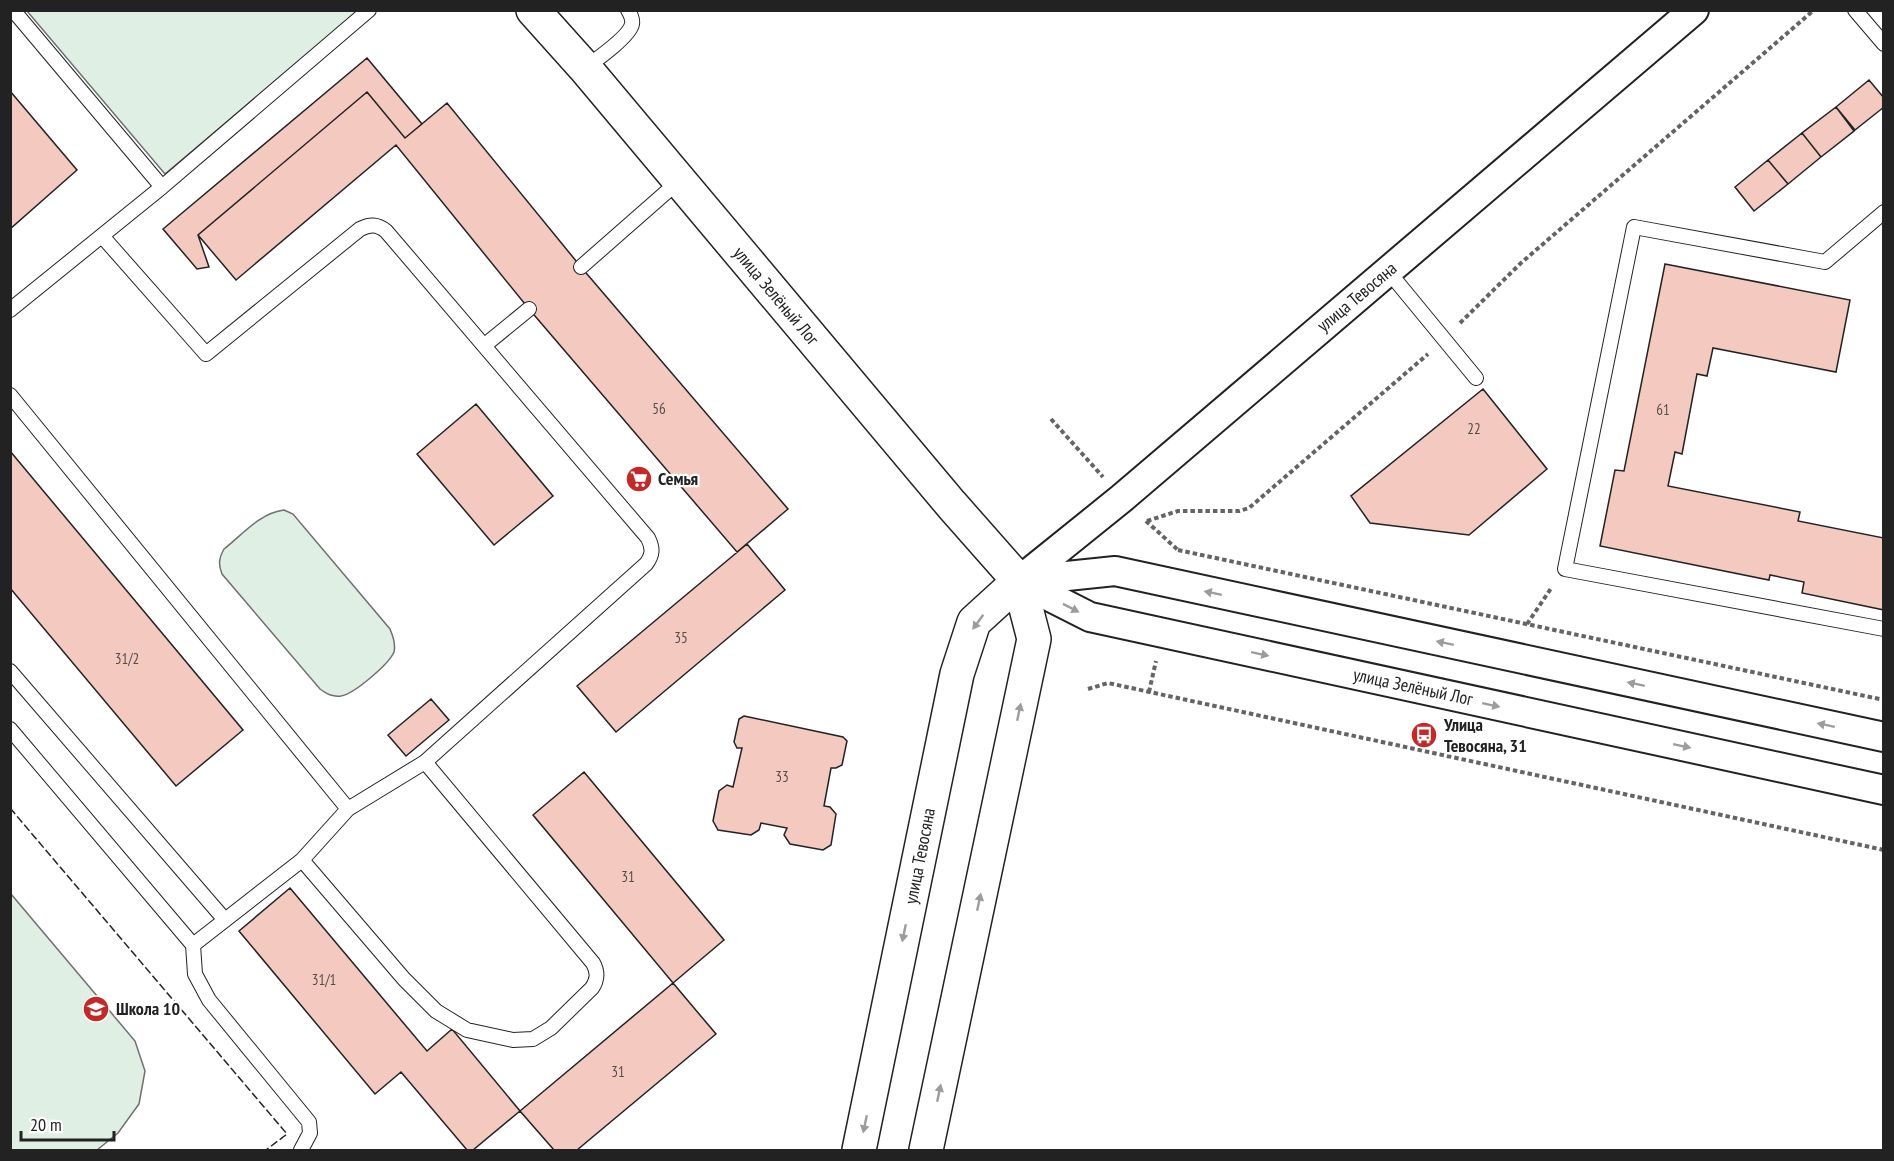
<svg xmlns="http://www.w3.org/2000/svg" width="1894" height="1161" font-family="'PT Sans Narrow',sans-serif">
	<style>
		.green { fill: #e0efe3; stroke: #6f6f6f; stroke-width: 1.5 }
		.building { fill: #f3c9c0; stroke: #222; stroke-width: 1.5 }
		.lines { fill: none; stroke-linecap: round; stroke-linejoin: round }
		.lane-casing { stroke: #222; stroke-width: 16 }
		.street-casing { stroke: #222; stroke-width: 32 }
		.secondary-casing { stroke: #222; stroke-width: 36 }
		.path { stroke: #646464; stroke-width: 4; stroke-dasharray: 4.5 3; stroke-linecap: butt }
		.lane { stroke: #fff; stroke-width: 14 }
		.street { stroke: #fff; stroke-width: 28 }
		.secondary { stroke: #fff; stroke-width: 33 }
		.fence { stroke: #222; stroke-width: 1.5; stroke-dasharray: 8 3; stroke-linecap: butt }
		.oneway { fill: #9c9c9c }
		.labels { text-anchor: middle; stroke-width: 4.5; stroke-linejoin: round; paint-order: stroke }
		.number-label { font-size: 15px; fill: #564c4a }
		.street-label { font-size: 18px; fill: #222; stroke: #fff }
		.poi-label { font-size: 18px; font-weight: bold; fill: #222; stroke: #fff; text-anchor: start }
	</style>
	<rect width="100%" height="100%" fill="#fff"/>
	<path class="green" d="M27,11H358L165,174Z
		M284,510L293,514L390,629C393,636 396,644 394,652C389,664 354,694 341,696C332,697 327,694 320,689L222,574C218,564 219,558 224,549C243,534 260,513 284,510Z
		M11,894L135,1041L145,1071L139,1104L118,1133L97,1150H11Z"/>
	<path class="building" d="M367,58L422,124L405,138L367,92L198,235L209,267L197,269L163,229Z
		M1869,80L1884,98V107L1855,130L1836,107Z
		M10,91L77,170L10,229Z
		M367,92L405,138L447,103L581,267L788,509L737,552L529,309L396,145L236,280L198,235Z
		M1836,107L1854,131L1821,157L1802,133Z
		M1802,133L1821,157L1788,184L1768,160Z
		M1768,160L1788,184L1754,211L1735,187Z
		M1665,264L1850,300L1836,372L1713,348L1707,376L1697,374L1682,454L1675,452L1668,486L1800,512L1798,521L1884,538V610L1802,593L1804,582L1770,575L1769,580L1600,546L1615,470L1624,471Z
		M1483,389L1547,469L1469,535L1370,523L1351,496Z
		M476,404L553,496L494,545L417,454Z
		M10,451L243,730L176,786L10,588Z
		M747,544L785,590L616,732L577,686Z
		M431,699L449,720L406,756L388,735Z
		M744,716L843,737L847,741L842,765L836,768H831L824,806L830,807L836,814L831,845L823,850L790,844L784,835L787,828L761,823L759,830L751,835L718,830L713,821L719,791L727,785L733,787L742,748H737L734,742L739,719Z
		M584,772L724,940L673,983L533,815Z
		M290,888L427,1051L452,1029L520,1111L473,1150H467L401,1072L375,1094L239,931Z
		M673,983L716,1034L577,1150H554L520,1111Z"/>
	<g class="lines">
		<defs>
			<path id="lane" d="M13,10L162,187
				M1855,10L1884,44
				M585,68C596,60 630,36 632,24C633,19 631,15 628,10
				M1884,212L1825,262L1634,227L1565,569L1884,629
				M581,267L679,181
				M1388,271L1476,378
				M10,310L162,187L369,10
				M485,345L529,309
				M10,395L348,809
				M10,671L225,920
				M10,729L193,945L302,860L404,979L436,1011L467,1030L513,1040L533,1039L551,1028L592,988C598,979 598,972 593,963L425,762L646,564C653,555 653,548 648,538L386,231C377,224 370,224 360,229L206,354L102,236
				M302,860L348,809L425,762
				M193,945L195,974L209,1000L309,1122L310,1133L301,1150"/>
			<path id="street" d="M1019,581L1090,617L1884,790
				M1019,581L1122,498L1694,10
				M1019,581L1115,571L1884,737"/>
			<path id="secondary" d="M533,10L585,68L951,504L1019,581L1034,639L926,1150
				M859,1150L957,674L974,622L1019,581"/>
		</defs>
		<use href="#lane" class="lane-casing"/>
		<use href="#street" class="street-casing"/>
		<use href="#secondary" class="secondary-casing"/>
		<path class="path" d="M1460,323L1521,263L1814,10
			M1051,419L1103,477
			M1146,521L1178,550
			M1147,521L1178,511H1239L1249,508L1428,354
			M1178,550L1884,700
			M1527,624L1552,587
			M1088,689L1108,683L1884,850
			M1149,692L1156,661"/>
		<use href="#lane" class="lane"/>
		<use href="#street" class="street"/>
		<use href="#secondary" class="secondary"/>
		<path class="fence" d="M10,808L287,1134L266,1150"/>
	</g>
	<defs><path id="oneway-solid" d="M-6-.8H1V-3.2L6.5 0L1 3.2V.8H-6Z" transform="scale(1.5)"/></defs>
	<g class="oneway">
		<use href="#oneway-solid" transform="translate(1213 593) rotate(-168)"/>
		<use href="#oneway-solid" transform="translate(1071 608) rotate(27)"/>
		<use href="#oneway-solid" transform="translate(978 622) rotate(126)"/>
		<use href="#oneway-solid" transform="translate(1445 643) rotate(-168)"/>
		<use href="#oneway-solid" transform="translate(1260 654) rotate(12)"/>
		<use href="#oneway-solid" transform="translate(1636 684) rotate(-168)"/>
		<use href="#oneway-solid" transform="translate(1491 705) rotate(12)"/>
		<use href="#oneway-solid" transform="translate(1019 712) rotate(-78)"/>
		<use href="#oneway-solid" transform="translate(1826 725) rotate(-168)"/>
		<use href="#oneway-solid" transform="translate(1682 746) rotate(12)"/>
		<use href="#oneway-solid" transform="translate(979 902) rotate(-78)"/>
		<use href="#oneway-solid" transform="translate(904 933) rotate(102)"/>
		<use href="#oneway-solid" transform="translate(939 1093) rotate(-78)"/>
		<use href="#oneway-solid" transform="translate(865 1124) rotate(102)"/>
	</g>
	<defs>
		<symbol id="supermarket-disc" viewBox="-11 -11 22 22"><circle r="9.5" fill="#c62828" stroke="#fff"/><path d="M-6-5.5h2.5l.6 2H6L4.5 2H-2.5L-4.4-4H-6ZM-1.5 3.2a1.3 1.3 0 1 0 .1 0ZM3 3.2a1.3 1.3 0 1 0 .1 0Z" fill="#fff"/></symbol>
		<symbol id="bus-disc" viewBox="-11 -11 22 22"><circle r="9.5" fill="#c62828" stroke="#fff"/><path d="M-5-6H5V4H4V6H2V4H-2V6H-4V4H-5ZM-3.5-4V0h7V-4ZM-3.5 1.2v1.5H-2V1.2ZM2 1.2v1.5H3.5V1.2Z" fill="#fff"/></symbol>
		<symbol id="school-disc" viewBox="-11 -11 22 22"><circle r="9.5" fill="#c62828" stroke="#fff"/><path d="M0-5L7-2L0 1L-7-2ZM-4 1L0 2.5L4 1V4Q0 6-4 4Z" fill="#fff"/></symbol>
	</defs>
	<g fill-rule="evenodd">
		<use href="#supermarket-disc" x="624" y="464" width="30" height="30"/>
		<use href="#bus-disc" x="1409" y="720" width="30" height="30"/>
		<use href="#school-disc" x="81" y="994" width="30" height="30"/>
	</g>
	<g class="labels">
		<g class="number-label">
			<text x="659" y="414">56</text>
			<text x="1663" y="415">61</text>
			<text x="1474" y="434">22</text>
			<text x="681" y="643">35</text>
			<text x="127" y="664">31/2</text>
			<text x="782" y="782">33</text>
			<text x="628" y="882">31</text>
			<text x="324" y="985">31/1</text>
			<text x="618" y="1077">31</text>
		</g>
		<g class="street-label">
			<text transform="translate(776 296) rotate(50)" y="6">улица Зелёный Лог</text>
			<text transform="translate(1357 297) rotate(-40)" y="6">улица Тевосяна</text>
			<text transform="translate(1413 687) rotate(12)" y="6">улица Зелёный Лог</text>
			<text transform="translate(920 856) rotate(-79)" y="6">улица Тевосяна</text>
		</g>
		<g class="poi-label">
			<text x="658" y="485">Семья</text>
			<text x="1444" y="731">Улица<tspan x="1444" dy="21">Тевосяна, 31</tspan></text>
			<text x="116" y="1015">Школа 10</text>
		</g>
	</g>
	<rect width="1894" height="1161" fill="none" stroke="#222222" stroke-width="24"/>
	<path d="M21 1131v9h93v-9" fill="none" stroke="#222222" stroke-width="3"/>
	<text x="30" y="1131" font-size="18" fill="#222222" stroke="#ffffff" stroke-width="4.5" paint-order="stroke">20 m</text>
</svg>
